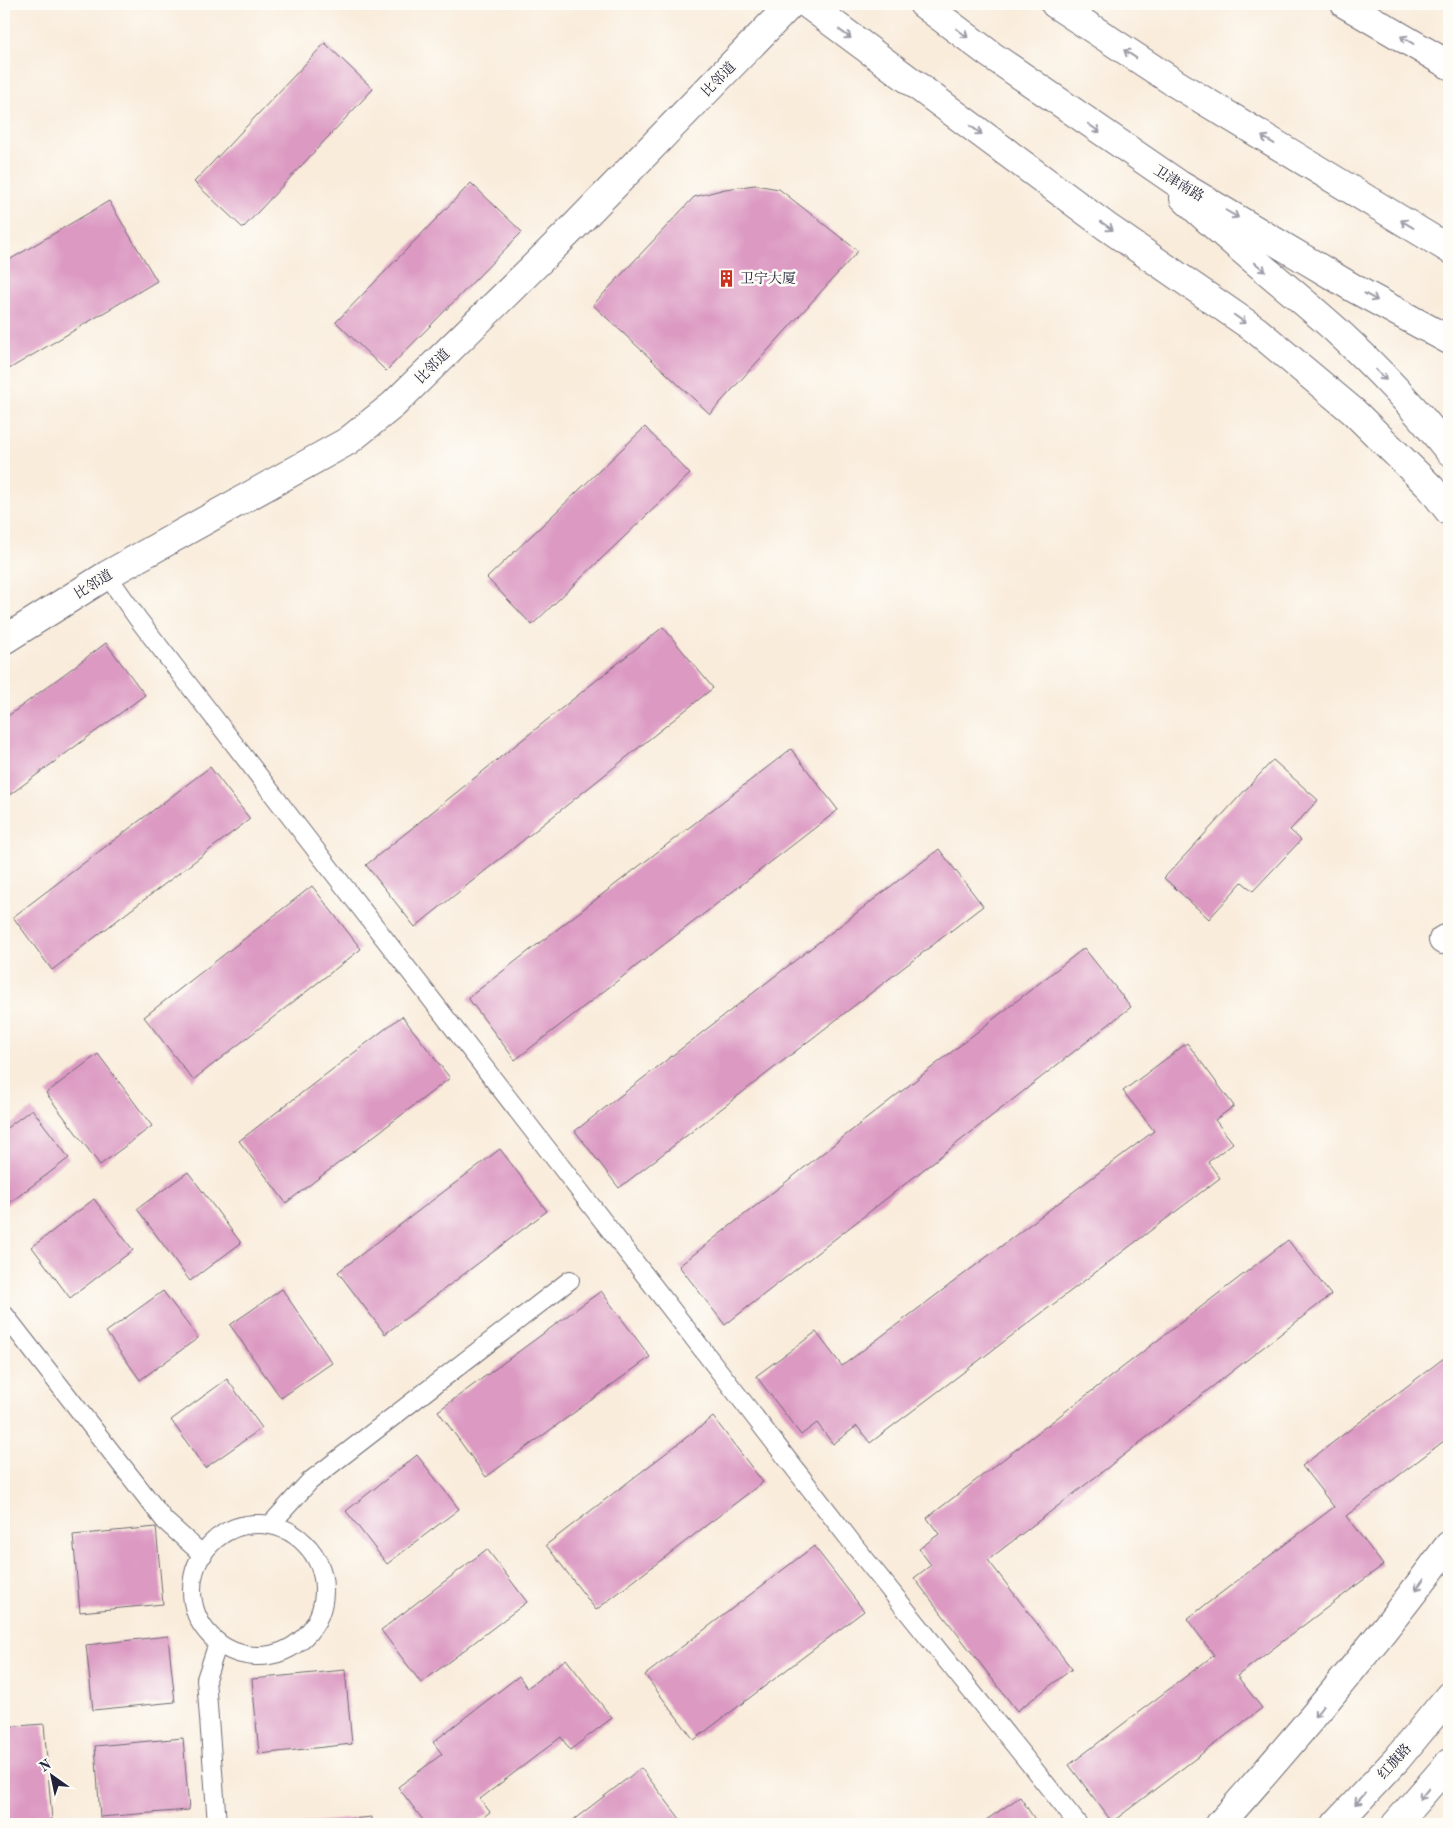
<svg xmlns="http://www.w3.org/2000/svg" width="1453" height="1828" font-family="'Old Standard TT','Noto Serif SC',serif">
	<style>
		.building { fill: #dc99c2 }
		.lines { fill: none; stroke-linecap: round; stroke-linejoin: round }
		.lane-casing { stroke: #6d6973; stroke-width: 20 }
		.street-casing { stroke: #6d6973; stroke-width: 30 }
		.secondary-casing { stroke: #6d6973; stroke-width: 30 }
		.primary-casing { stroke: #6d6973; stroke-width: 30 }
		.highway-casing { stroke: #6d6973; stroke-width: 30 }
		.lane { stroke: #fff; stroke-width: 18 }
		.street { stroke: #fff; stroke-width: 28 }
		.secondary { stroke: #fff; stroke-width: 28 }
		.primary { stroke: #fff; stroke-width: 28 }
		.highway { stroke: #fff; stroke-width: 28 }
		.oneway { stroke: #9c9ca7 }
		.labels { text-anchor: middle; stroke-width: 5; stroke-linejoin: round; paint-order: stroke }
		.street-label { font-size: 14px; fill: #22223b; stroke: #fdfcf7 }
		.poi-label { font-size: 14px; fill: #22223b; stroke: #fdfcf7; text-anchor: start }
	</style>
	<rect width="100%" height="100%" fill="#fdfcf7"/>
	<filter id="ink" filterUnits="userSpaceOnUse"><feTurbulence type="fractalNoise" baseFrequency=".02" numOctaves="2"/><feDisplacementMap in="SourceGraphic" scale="10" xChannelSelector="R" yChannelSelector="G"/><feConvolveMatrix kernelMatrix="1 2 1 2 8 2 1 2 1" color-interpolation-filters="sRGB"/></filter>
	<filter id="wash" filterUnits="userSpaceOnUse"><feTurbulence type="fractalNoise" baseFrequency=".0096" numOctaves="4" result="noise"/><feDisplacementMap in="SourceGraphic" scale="20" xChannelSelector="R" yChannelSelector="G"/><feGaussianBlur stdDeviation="1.12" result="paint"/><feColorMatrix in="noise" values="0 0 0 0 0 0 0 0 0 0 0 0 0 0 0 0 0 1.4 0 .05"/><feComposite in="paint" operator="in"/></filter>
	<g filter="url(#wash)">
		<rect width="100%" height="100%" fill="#f9ecdb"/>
		<g id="blocks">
			<path class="building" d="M325,43L373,89L243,228L194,182Z
				M471,183L522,232L386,371L336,322Z
				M755,185L779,189L858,251L710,414L593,305L694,197L725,189Z
				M109,201L157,281L4,372V263Z
				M645,427L690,474L532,625L487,578Z
				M663,627L713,688L415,927L366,865Z
				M106,643L145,695L4,799V719Z
				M791,749L838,810L515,1060L468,998Z
				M1273,760L1318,800L1290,830L1301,840L1253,891L1242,882L1209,919L1164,878Z
				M210,767L250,819L52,970L13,917Z
				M939,849L983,906L619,1188L575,1131Z
				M312,886L361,949L193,1080L144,1017Z
				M1084,948L1131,1007L725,1325L679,1266Z
				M402,1016L450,1078L286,1203L239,1141Z
				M1187,1043L1234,1106L1215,1120L1233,1143L1208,1162L1220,1178L870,1443L857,1426L833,1444L817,1423L801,1435L756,1376L816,1332L842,1366L1154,1131L1123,1091Z
				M98,1054L152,1126L100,1165L46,1093Z
				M32,1109L69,1158L4,1207V1130Z
				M500,1149L547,1211L385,1334L338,1272Z
				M188,1172L241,1243L190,1281L137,1209Z
				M94,1199L133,1250L70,1298L32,1247Z
				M1288,1240L1331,1295L988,1560L1072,1669L1017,1711L914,1578L931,1565L919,1549L939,1534L927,1518Z
				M282,1289L332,1363L281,1398L230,1325Z
				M163,1291L198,1338L140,1380L106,1332Z
				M601,1291L650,1357L486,1477L438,1411Z
				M1444,1358L1449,1365V1437L1346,1516L1383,1565L1237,1676L1262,1708L1112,1822L1069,1765L1214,1655L1187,1619L1334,1507L1302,1466Z
				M227,1379L262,1428L205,1468L171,1420Z
				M713,1417L763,1482L596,1610L546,1545Z
				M417,1455L459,1509L387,1564L346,1511Z
				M156,1527L163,1604L80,1612L73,1535Z
				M814,1546L864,1611L694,1740L645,1675Z
				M487,1549L527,1602L421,1683L381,1630Z
				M168,1636L175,1702L93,1710L86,1645Z
				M566,1659L612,1718L570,1750L561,1737L480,1799L490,1812L474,1824H426L398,1787L442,1754L433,1742L519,1676L527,1688Z
				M345,1670L352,1744L259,1754L252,1679Z
				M44,1724L52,1820L4,1824V1727Z
				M183,1738L189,1810L100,1817L95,1746Z
				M641,1768L684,1824H568Z
				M1020,1797L1038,1824H980Z
				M372,1817V1824H303V1823Z"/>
		</g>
	</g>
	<g filter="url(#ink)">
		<use href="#blocks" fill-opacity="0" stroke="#6d6973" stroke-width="1"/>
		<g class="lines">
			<defs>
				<path id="lane" d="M107,575L138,619L312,845L853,1544L1078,1824
					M4,1314L165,1521L203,1555
					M271,1524L310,1481L570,1280
					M192 1590a66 66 0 1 1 132 0a66 66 0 1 1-132 0Z
					M217,1824L206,1679L218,1643"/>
				<path id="street" d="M4,640L107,575L348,441L393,405L572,229L791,4
					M1443,940L1449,938"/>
				<path id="secondary" d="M1396,1824L1449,1763"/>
				<path id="primary" d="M807,4L1107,227L1256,330L1354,412L1431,488L1449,511
					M1345,4L1449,65"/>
				<path id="highway" d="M923,4L991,55L1180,185L1355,289L1449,340
					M1055,4L1175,83L1449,249
					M1184,198C1233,245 1287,286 1337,331C1377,368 1415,408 1449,451
					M1220,1824C1300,1734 1377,1642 1449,1545
					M1336,1824L1397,1759L1449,1696"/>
			</defs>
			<use href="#lane" class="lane-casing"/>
			<use href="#street" class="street-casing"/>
			<use href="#secondary" class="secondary-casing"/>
			<use href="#primary" class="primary-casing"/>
			<use href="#highway" class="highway-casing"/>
			<use href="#lane" class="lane"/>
			<use href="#street" class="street"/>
			<use href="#secondary" class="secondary"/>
			<use href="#primary" class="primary"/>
			<use href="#highway" class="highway"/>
		</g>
		<defs><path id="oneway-shaft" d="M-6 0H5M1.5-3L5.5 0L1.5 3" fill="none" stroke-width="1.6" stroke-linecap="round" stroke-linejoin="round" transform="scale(1.25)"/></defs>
		<g class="oneway">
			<use href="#oneway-shaft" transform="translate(962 33) rotate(37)"/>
			<use href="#oneway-shaft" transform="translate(845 34) rotate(36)"/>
			<use href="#oneway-shaft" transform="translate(1407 40) rotate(-149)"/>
			<use href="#oneway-shaft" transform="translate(1130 54) rotate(-147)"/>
			<use href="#oneway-shaft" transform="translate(1094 128) rotate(35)"/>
			<use href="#oneway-shaft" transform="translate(976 130) rotate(36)"/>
			<use href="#oneway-shaft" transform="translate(1268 140) rotate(-149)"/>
			<use href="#oneway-shaft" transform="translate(1232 214) rotate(30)"/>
			<use href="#oneway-shaft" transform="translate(1407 224) rotate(-149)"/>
			<use href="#oneway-shaft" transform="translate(1107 226) rotate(35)"/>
			<use href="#oneway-shaft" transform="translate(1260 267) rotate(40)"/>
			<use href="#oneway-shaft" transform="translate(1371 297) rotate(29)"/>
			<use href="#oneway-shaft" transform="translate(1240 319) rotate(35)"/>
			<use href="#oneway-shaft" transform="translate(1381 375) rotate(45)"/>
			<use href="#oneway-shaft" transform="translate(1420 1584) rotate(126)"/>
			<use href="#oneway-shaft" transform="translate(1319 1711) rotate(129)"/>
			<use href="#oneway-shaft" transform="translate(1424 1794) rotate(130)"/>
			<use href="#oneway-shaft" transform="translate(1360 1799) rotate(133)"/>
		</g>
	</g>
	<defs>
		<symbol id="building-bare" viewBox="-9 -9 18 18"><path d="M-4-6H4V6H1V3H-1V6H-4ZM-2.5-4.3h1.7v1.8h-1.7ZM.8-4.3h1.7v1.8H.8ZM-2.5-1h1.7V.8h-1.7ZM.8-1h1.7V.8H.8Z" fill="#c8321e" stroke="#fdfcf7" stroke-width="2.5" paint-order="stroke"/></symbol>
	</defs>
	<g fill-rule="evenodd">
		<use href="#building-bare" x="714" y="266" width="25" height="25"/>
	</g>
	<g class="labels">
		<g class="street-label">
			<text transform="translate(718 79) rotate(-46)" y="5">比邻道</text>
			<text transform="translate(1179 183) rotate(31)" y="5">卫津南路</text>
			<text transform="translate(432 366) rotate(-45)" y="5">比邻道</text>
			<text transform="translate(93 584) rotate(-32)" y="5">比邻道</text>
			<text transform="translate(1394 1761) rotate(-48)" y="5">红旗路</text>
		</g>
		<g class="poi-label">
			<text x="740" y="283">卫宁大厦</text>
		</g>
	</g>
	<rect width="1453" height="1828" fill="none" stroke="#fdfcf7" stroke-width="20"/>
	<g transform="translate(52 1776) rotate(327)" stroke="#fdfcf7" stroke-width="4" paint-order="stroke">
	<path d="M0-4L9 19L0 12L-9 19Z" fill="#22223b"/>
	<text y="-8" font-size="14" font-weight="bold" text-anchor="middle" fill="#22223b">N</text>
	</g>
</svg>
